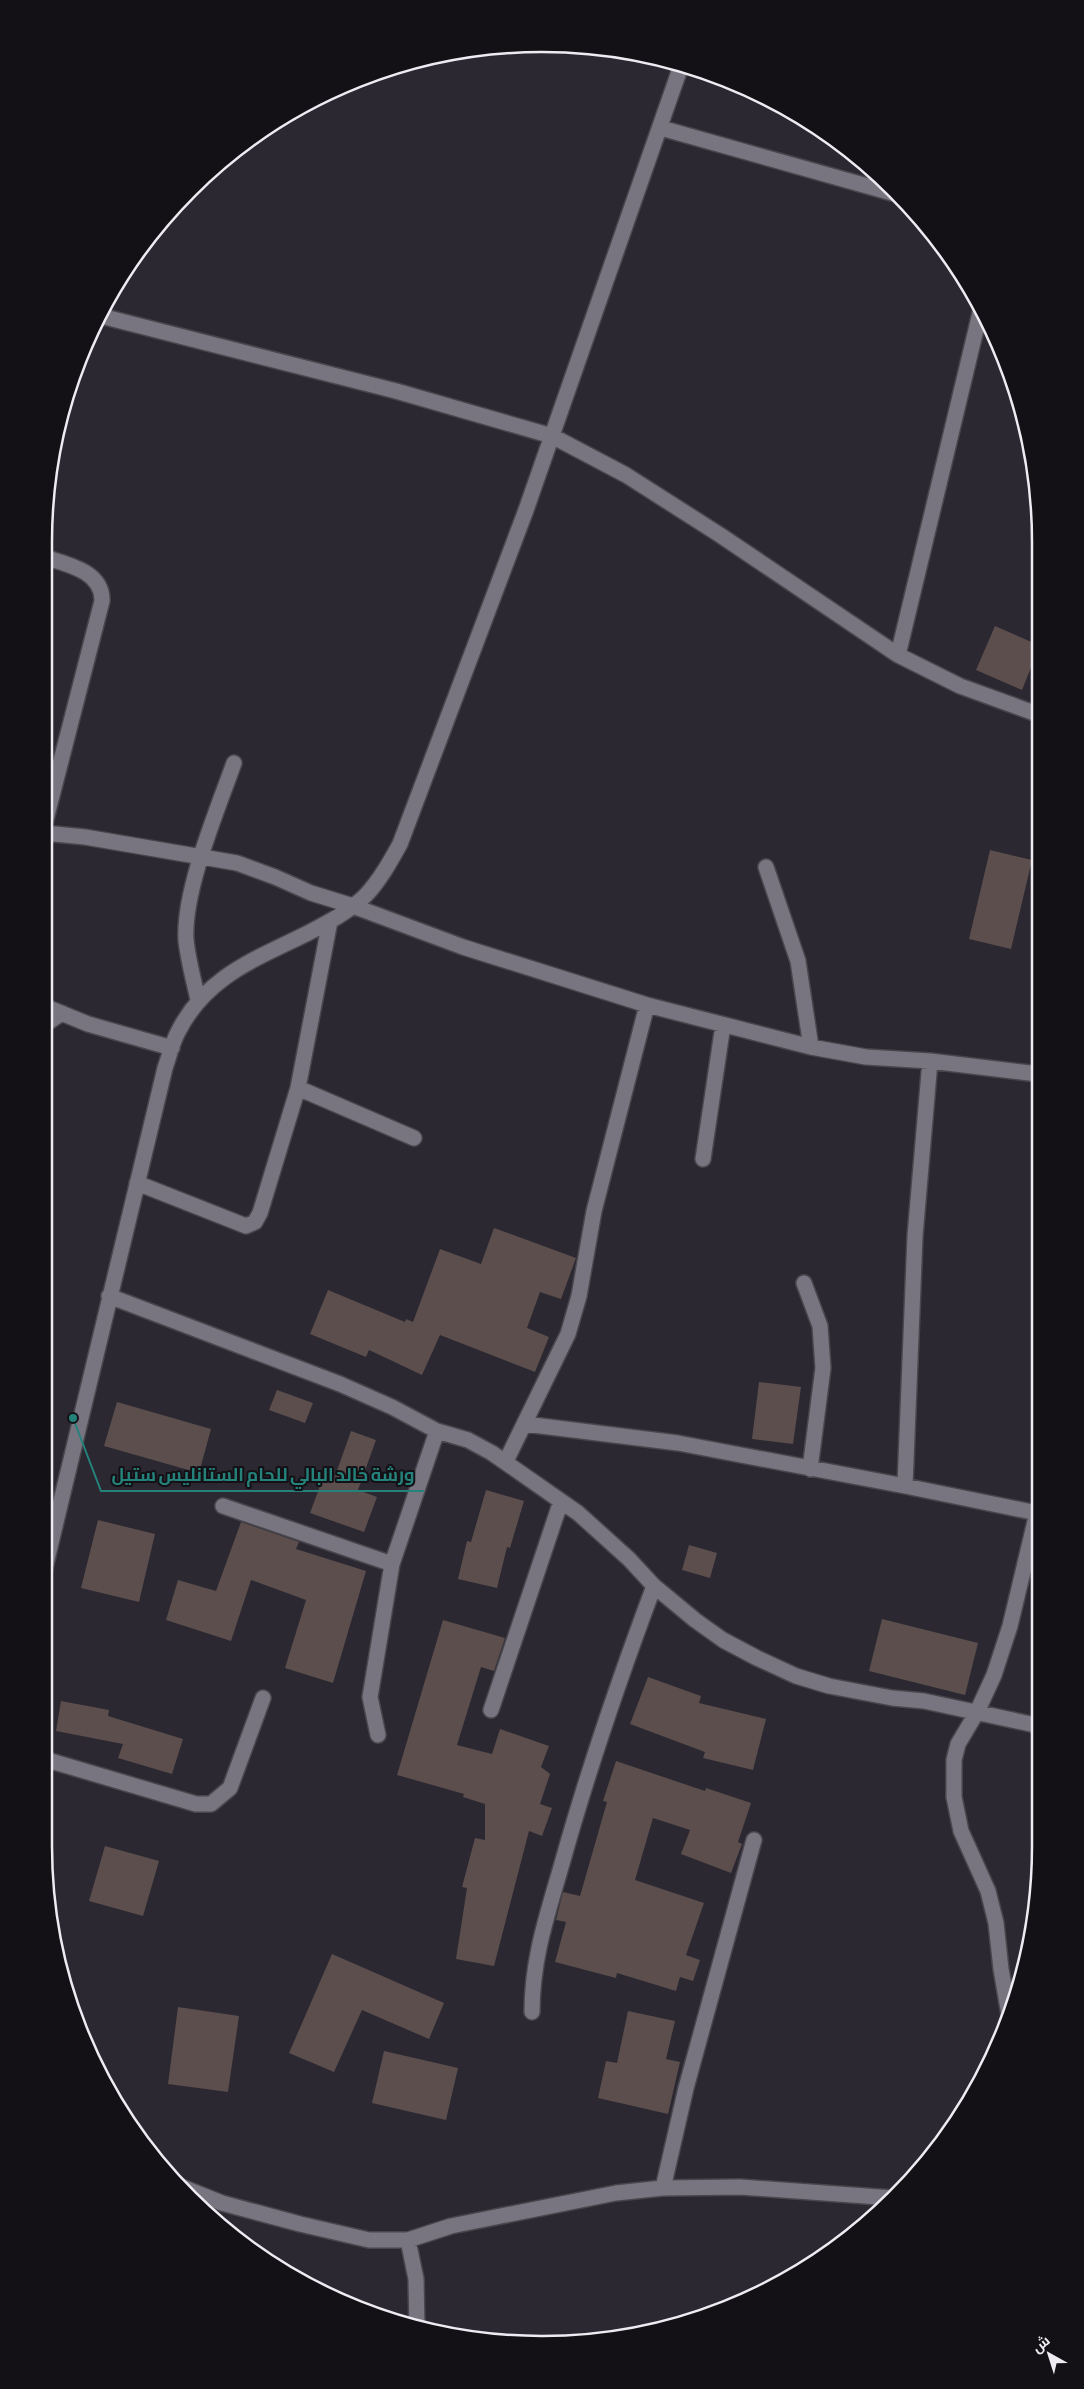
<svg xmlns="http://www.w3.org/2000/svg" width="1084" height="2389" font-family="'Asap Condensed',Cairo,sans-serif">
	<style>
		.building { fill: #5b4e4d }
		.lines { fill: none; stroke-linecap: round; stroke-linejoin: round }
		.minor-casing { stroke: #48464d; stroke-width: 18 }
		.minor { stroke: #797580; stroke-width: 15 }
		.rim { fill: none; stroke: #eeecf2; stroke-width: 2.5 }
		.leader { fill: none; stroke: #25827b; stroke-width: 2 }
		.callout-dot { fill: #25827b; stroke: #131115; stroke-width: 2 }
		.callout-label { font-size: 18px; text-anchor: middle; font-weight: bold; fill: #25827b; stroke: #131115; stroke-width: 4; stroke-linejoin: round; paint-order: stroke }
	</style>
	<rect width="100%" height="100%" fill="#2b2831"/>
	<path class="building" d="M995,626L1036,644V655L1022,690L976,670Z
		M990,850L1032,860L1011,949L969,939Z
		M494,1228L576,1258L561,1299L540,1292L527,1328L549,1337L535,1372L440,1335L422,1375L369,1350L366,1357L310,1334L328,1290L405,1322L406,1319L413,1322L440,1249L481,1264Z
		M759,1382L801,1387L793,1444L752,1439Z
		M277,1390L313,1403L305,1423L269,1410Z
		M117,1402L211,1429L199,1473L104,1446Z
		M351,1431L376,1440L358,1490L377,1497L364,1532L310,1513L323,1478L333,1482Z
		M486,1490L524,1501L510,1548L507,1547L497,1588L458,1579L467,1541L471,1542Z
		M98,1520L155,1534L139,1602L81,1588Z
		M241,1522L299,1542L296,1549L366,1571L333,1683L285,1668L306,1600L251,1580L231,1641L166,1620L178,1580L216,1591Z
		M689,1545L717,1553L710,1578L682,1570Z
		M882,1619L978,1643L965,1695L869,1671Z
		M443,1620L505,1638L494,1671L481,1667L457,1745L492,1754L500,1729L549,1746L541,1767L550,1774L540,1804L552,1808L542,1836L529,1831L494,1966L456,1959L467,1888L462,1887L475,1838L485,1840V1804L463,1797L464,1794L397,1775Z
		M648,1677L701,1696L699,1703L766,1719L753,1770L703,1758L705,1752L630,1724Z
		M61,1701L109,1710L108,1716L183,1739L172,1774L118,1758L123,1744L56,1731Z
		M616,1761L705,1791L706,1788L751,1803L738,1842L742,1844L731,1873L681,1854L690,1830L653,1818L635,1880L704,1903L686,1955L700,1960L693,1981L680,1977L676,1991L617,1973L616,1978L555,1962L566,1922L556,1920L563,1892L580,1896L607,1802L603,1801Z
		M105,1846L159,1861L143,1916L89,1901Z
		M332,1954L444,2003L429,2039L362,2010L334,2072L289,2053Z
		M178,2007L239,2016L228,2092L168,2084Z
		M628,2011L675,2021L666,2059L680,2062L668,2114L598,2098L606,2061L617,2063Z
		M384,2051L458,2068L446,2120L372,2103Z"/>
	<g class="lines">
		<defs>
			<path id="minor" d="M661,128L892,193
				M101,316L396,391L552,436L626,475L720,535L898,655L960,686L1037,714
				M898,655L980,313
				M44,827L102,601C103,571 66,564 44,557
				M44,833L85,837L237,863L275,877L311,893L353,906L463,947L647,1005L811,1047L866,1057L930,1061L1038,1074
				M766,867L798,961L811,1047
				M198,1000C194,981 188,960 186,940C183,891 217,811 234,763
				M44,1006L88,1024L172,1048
				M44,1025L62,1013
				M298,1088L414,1138
				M703,1159L723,1025
				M137,1183L246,1226L255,1222L260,1213L298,1088L330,921
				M804,1283L820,1326L823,1368L810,1469
				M109,1296L340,1384L392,1407L437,1431L468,1440L492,1453L578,1513L629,1559L654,1586L695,1620L723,1640L757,1658L796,1676L829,1686L892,1698L924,1701L1040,1726
				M525,1424L678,1443L905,1486L1037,1513
				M506,1461L568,1334L579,1296L594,1211L647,1005
				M905,1486L915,1236L930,1061
				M223,1506L392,1564
				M44,1572L165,1068C169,1057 172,1043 178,1032C206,976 256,959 308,933C329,922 350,911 366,895C380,880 390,862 400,844L526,510L681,66
				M491,1710L561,1501
				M378,1735L370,1697L392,1564L437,1431
				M44,1759L196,1804H211L230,1788L263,1698
				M532,2012C532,1957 548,1913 563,1860C589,1767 620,1677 654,1586
				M1009,2015L1001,1969L996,1923L988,1891L961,1831L954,1797V1760L958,1744L977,1712L994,1675L1010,1626L1037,1513H1039
				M177,2185L222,2203L300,2224L369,2240H408L416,2279L417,2328
				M663,2188L686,2088L754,1840
				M408,2240L451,2226L616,2193L663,2188L740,2187L893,2198"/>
		</defs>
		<use href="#minor" class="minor-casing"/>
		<use href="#minor" class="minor"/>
	</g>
	<path d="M0 0H1084V2389H0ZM542 52H542A490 490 0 0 1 1032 542V1846A490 490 0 0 1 542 2336H542A490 490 0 0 1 52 1846V542A490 490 0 0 1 542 52Z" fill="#131115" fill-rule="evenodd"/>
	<path class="rim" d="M542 52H542A490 490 0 0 1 1032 542V1846A490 490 0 0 1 542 2336H542A490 490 0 0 1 52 1846V542A490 490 0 0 1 542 52Z"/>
	<path class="leader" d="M73 1418L101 1491H424"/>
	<circle class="callout-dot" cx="73" cy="1418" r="5"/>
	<g class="callout-label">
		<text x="263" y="1481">ورشة خالد البالي للحام الستانليس ستيل</text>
	</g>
	<g transform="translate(1049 2354) rotate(321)" stroke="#131115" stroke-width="4" paint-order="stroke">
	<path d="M0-4L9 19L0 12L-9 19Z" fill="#eeecf2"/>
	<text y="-8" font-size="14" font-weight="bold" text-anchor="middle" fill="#eeecf2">ش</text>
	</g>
</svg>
